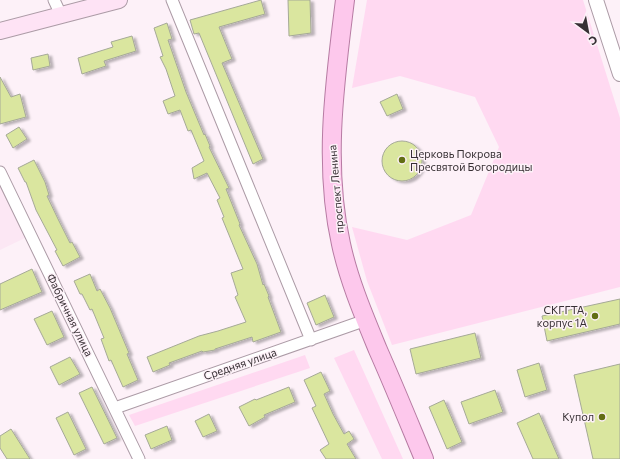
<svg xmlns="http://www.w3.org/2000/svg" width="620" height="459" font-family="Commissioner,sans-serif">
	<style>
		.built { fill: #fce7f4 }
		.green { fill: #ffd9f1 }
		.building { fill: #dae69f; stroke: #a5a997; filter: url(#shadow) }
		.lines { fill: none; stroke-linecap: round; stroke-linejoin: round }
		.minor-casing { stroke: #ac9ba6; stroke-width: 13 }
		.tertiary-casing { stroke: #ac9ba6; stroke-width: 16 }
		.secondary-casing { stroke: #ac9ba6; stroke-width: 18 }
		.primary-casing { stroke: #b77ba3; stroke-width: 20 }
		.minor { stroke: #fff; stroke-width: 11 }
		.tertiary { stroke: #fff; stroke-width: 14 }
		.secondary { stroke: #fee3f5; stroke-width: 16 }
		.primary { stroke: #fdc8ec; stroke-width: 18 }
		.poi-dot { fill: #626d14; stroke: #fdf1f8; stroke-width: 1.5 }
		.labels { text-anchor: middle; stroke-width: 3; stroke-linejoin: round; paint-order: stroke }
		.poi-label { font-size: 11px; fill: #373034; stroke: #fdf1f8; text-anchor: end }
		.street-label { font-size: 11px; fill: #373034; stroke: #fdf1f8 }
	</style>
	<defs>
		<filter id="shadow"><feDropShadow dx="3.5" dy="2" stdDeviation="1" flood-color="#0004"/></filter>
	</defs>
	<rect width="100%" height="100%" fill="#fdf1f8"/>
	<path class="built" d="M0,181L27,237L0,250Z"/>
	<path class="green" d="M367,0H583L620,118V287L392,345L367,281L352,227L407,240L471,215L499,147L475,97L400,76L352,88Z
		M354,350L403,459H382L334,358Z
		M305,355L310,368L135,426L129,415Z"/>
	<path class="building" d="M261,0L265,14L219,27L232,59L222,63L263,159L253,164L199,33L194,34L190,20Z
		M288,0H310L311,33L289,36Z
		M167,23L172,39L168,40L186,92L204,135L205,134L210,146L209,147L229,188L226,189L240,224L239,225L257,264L263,285L264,284L269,296L268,297L281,332L253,342L252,337L215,349V350L203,352L202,351L169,363L170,365L153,372L147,357L199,336L218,331L246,322L235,297L238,295L231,273L243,269L222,218L224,217L217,200L220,198L207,173L194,179L192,168L204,161L191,130L188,131L180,110L168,114L163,101L175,96L166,69L160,57L163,56L154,28Z
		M132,36L136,51L104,61L106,66L82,74L78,58L113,47L111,42Z
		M48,54L50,66L33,70L31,58Z
		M0,77L11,97L20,94L26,117L0,124Z
		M397,94L403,109L387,116L380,102Z
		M19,127L27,139L13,148L6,135Z
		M382 161a20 20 0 1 1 40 0a20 20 0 1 1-40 0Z
		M34,160L45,182L49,195L47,196L58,219L70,243L72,242L80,257L63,266L55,251L57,250L36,210L26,182H25L18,168Z
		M32,269L42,292L0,310V284Z
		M90,274L97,291L100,289L110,308L129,353L127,354L138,380L123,387L111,360L109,361L101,339L104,338L92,309L90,310L82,294H80L74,281Z
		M325,295L334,317L316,325L307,303Z
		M620,299V324L547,341L542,316Z
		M52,311L64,337L47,345L34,319Z
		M475,333L481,358L416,374L410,349Z
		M70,357L80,374L59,385L50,367Z
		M539,363L547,390L525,397L517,370Z
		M620,364V459H593L574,375Z
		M321,372L330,391L324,394L333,414L344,434L349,431L354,439L347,444L356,459H326L320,450L329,444L312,408L316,406L304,380Z
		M92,387L117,438L104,444L79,393Z
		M289,387L295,402L264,415L265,417L249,426L239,407L255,399L256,400Z
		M495,390L503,412L469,424L461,402Z
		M444,400L462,442L447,449L429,407Z
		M68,412L86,449L74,455L56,418Z
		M539,413L559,459H533L517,423Z
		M209,414L217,431L203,437L195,421Z
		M167,426L172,440L151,449L145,435Z
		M11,429L30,459H7L0,448V436Z"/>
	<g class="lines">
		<defs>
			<path id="minor" d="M54,0L61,15
				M172,0L311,340
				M0,172L139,459
				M115,408L366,320"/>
			<path id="tertiary" d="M596,0L620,74"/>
			<path id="secondary" d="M0,31L119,0"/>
			<path id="primary" d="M345,0C335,81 323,164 341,244C349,281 364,316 378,350C394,386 409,423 424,459"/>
		</defs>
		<use href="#minor" class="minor-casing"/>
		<use href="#tertiary" class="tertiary-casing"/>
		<use href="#secondary" class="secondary-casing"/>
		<use href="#primary" class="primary-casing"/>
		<use href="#minor" class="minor"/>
		<use href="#tertiary" class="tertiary"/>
		<use href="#secondary" class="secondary"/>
		<use href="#primary" class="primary"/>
	</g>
	<g class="poi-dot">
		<circle cx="402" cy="160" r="4"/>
		<circle cx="595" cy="316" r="4"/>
		<circle cx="602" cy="417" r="4"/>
	</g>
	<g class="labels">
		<g class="poi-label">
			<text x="410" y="158" text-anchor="start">Церковь Покрова<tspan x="410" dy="13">Пресвятой Богородицы</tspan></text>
			<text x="587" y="314">СКГГТА,<tspan x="587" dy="13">корпус 1А</tspan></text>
			<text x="594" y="421">Купол</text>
		</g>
		<g class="street-label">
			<text transform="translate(336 189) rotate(-95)" y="4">проспект Ленина</text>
			<text transform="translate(70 315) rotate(64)" y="4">Фабричная улица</text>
			<text transform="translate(240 364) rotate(-19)" y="4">Средняя улица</text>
		</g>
	</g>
	<g transform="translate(588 32) rotate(148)" stroke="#fdf1f8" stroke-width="3" paint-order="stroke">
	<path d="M0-3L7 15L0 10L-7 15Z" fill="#373034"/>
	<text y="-6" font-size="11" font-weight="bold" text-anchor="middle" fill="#373034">С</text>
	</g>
</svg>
